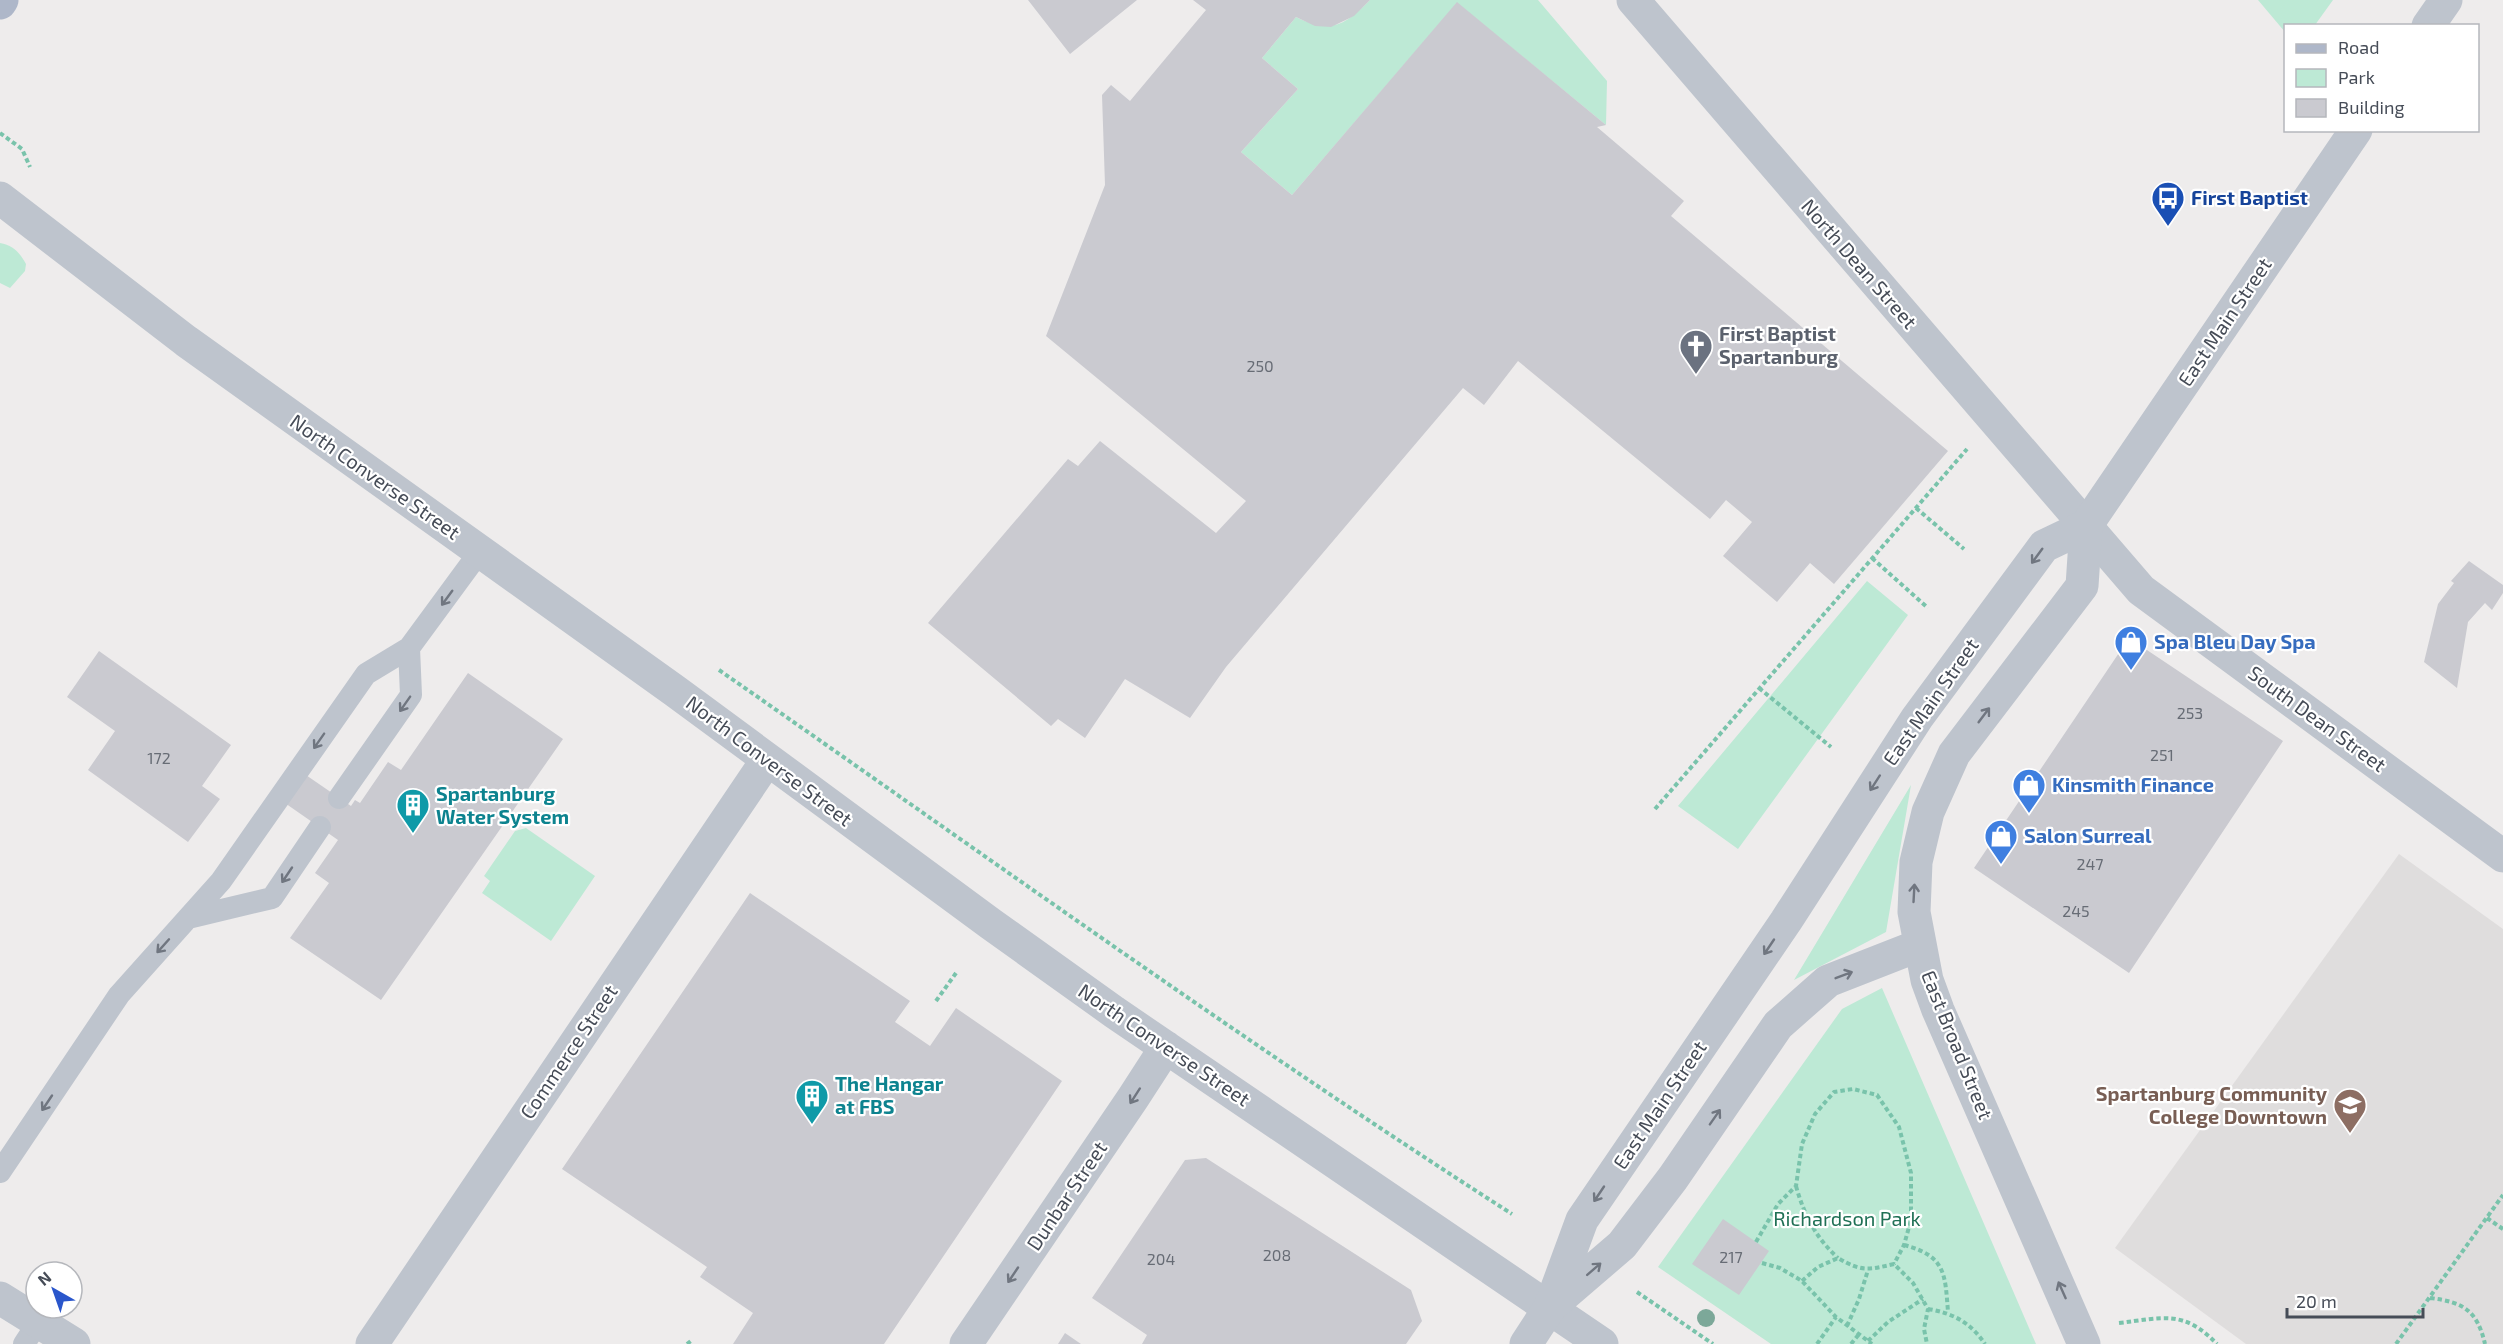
<svg xmlns="http://www.w3.org/2000/svg" width="2503" height="1344" font-family="'Exo 2',sans-serif">
	<style>
		.education { fill: #dfdddd }
		.green { fill: #bde9d5 }
		.building { fill: #cacad0 }
		.lines { fill: none; stroke-linecap: round; stroke-linejoin: round }
		.path { stroke: #79c3ab; stroke-width: 4; stroke-dasharray: 4.5 3; stroke-linecap: butt }
		.service { stroke: #bec4cd; stroke-width: 22 }
		.minor { stroke: #bec4cd; stroke-width: 33 }
		.tertiary { stroke: #bec4cd; stroke-width: 33 }
		.primary { stroke: #aeb7c9; stroke-width: 33 }
		.tree { fill: #7ca899 }
		.oneway { stroke: #707680 }
		.labels { text-anchor: middle; stroke-width: 4.5; stroke-linejoin: round; paint-order: stroke }
		.number-label { font-size: 16px; fill: #676c75 }
		.transit-label { font-size: 20px; font-weight: bold; fill: #164399; stroke: #fff; text-anchor: start }
		.street-label { font-size: 20px; fill: #464c57; stroke: #fff }
		.worship-label { font-size: 20px; font-weight: bold; fill: #5b616d; stroke: #fff; text-anchor: start }
		.shop-label { font-size: 20px; font-weight: bold; fill: #366cbe; stroke: #fff; text-anchor: start }
		.culture-label { font-size: 20px; font-weight: bold; fill: #0d838f; stroke: #fff; text-anchor: start }
		.education-label { font-size: 20px; font-weight: bold; fill: #785e54; stroke: #fff; text-anchor: end }
		.park-label { font-size: 20px; fill: #1f7055; stroke: #fff }
	</style>
	<rect width="100%" height="100%" fill="#eeecec"/>
	<path class="education" d="M2399,854L2503,929V1344H2246L2115,1248Z"/>
	<path class="green" d="M1370,0H1538L1607,81L1606,125L1457,3L1292,195L1241,152L1298,89L1262,58L1296,17C1331,34 1344,26 1370,0Z
		M2258,0H2333L2315,25L2286,26L2285,32Z
		M0,243C13,245 20,253 26,264L25,271L10,288L0,283Z
		M1867,581L1908,615L1738,849L1678,806Z
		M1911,785L1886,932L1794,980Z
		M526,828L595,876L551,941L482,893L490,881L484,876L515,831Z
		M1882,988L2036,1344H1771L1658,1267L1842,1009Z"/>
	<path class="building" d="M1028,0H1137L1070,54Z
		M1193,0H1370L1354,16L1331,27L1315,26L1296,17L1262,58L1298,89L1241,152L1292,195L1457,2L1606,125L1597,127L1684,201L1671,216L1948,451L1834,584L1810,563L1777,602L1723,556L1752,522L1726,500L1710,519L1518,361L1484,405L1463,388L1226,667L1190,718L1125,679L1085,738L1058,719L1051,726L928,623L1068,459L1078,466L1100,441L1216,533L1246,501L1046,336L1105,185L1102,95L1111,85L1130,101L1206,10Z
		M2469,561L2503,585V593L2492,610L2485,603L2468,622L2457,688L2424,662L2438,604L2454,583L2451,581Z
		M2129,638L2283,741L2129,973L1974,868Z
		M99,651L231,745L202,786L220,799L188,842L88,770L115,731L67,697Z
		M468,673L563,739L381,1000L290,938L329,883L315,873L338,840L282,801L303,773L351,806L355,800L360,803L388,762L401,770Z
		M750,893L910,1001L895,1022L930,1046L956,1008L1062,1081L884,1344H733L753,1313L700,1277L707,1267L562,1169Z
		M1206,1158L1411,1290L1422,1321L1406,1344H1142L1147,1335L1092,1298L1185,1160Z
		M1723,1219L1769,1251L1739,1295L1692,1264Z
		M1065,1333L1081,1344H1058Z"/>
	<g class="lines">
		<path class="path" d="M0,133L22,149L30,167
			M1916,508L1964,549
			M1872,558L1928,608
			M719,670C982,853 1242,1041 1512,1214
			M1759,688L1831,747
			M1655,809L1967,449
			M936,1001L956,973
			M1796,1186C1804,1215 1816,1238 1838,1258
			M2487,1218L2503,1229
			M1756,1242L1778,1204L1796,1186L1802,1144L1815,1114L1834,1092L1853,1089L1877,1095L1899,1127L1911,1173V1220L1904,1245L1894,1264
			M1904,1245C1946,1256 1945,1274 1948,1312
			M1762,1263L1780,1268L1802,1281L1836,1317L1872,1344
			M1802,1281L1818,1267L1838,1258C1862,1272 1868,1270 1894,1264L1913,1283L1928,1309L1924,1329L1927,1344
			M1637,1292L1713,1344
			M2430,1298C2463,1302 2477,1310 2485,1344
			M1928,1309C1953,1313 1971,1323 1985,1344
			M2119,1323C2163,1318 2183,1309 2217,1344
			M1847,1326L1859,1299L1868,1270
			M1868,1341L1888,1322L1923,1299
			M687,1344L692,1340
			M1817,1344L1836,1317
			M1851,1344L1859,1334
			M2396,1344L2503,1195"/>
		<path class="service" d="M339,798L411,695L409,648
			M188,918L272,898L320,827
			M0,1172L119,995L221,881L366,674L409,648L481,550
			M24,1344L39,1321"/>
		<path class="minor" d="M1633,0L2141,590L2503,856
			M0,198L186,341L675,691L991,924L1114,1012L1602,1344
			M0,1298L74,1344
			M372,1344L767,760
			M966,1344L1133,1098L1166,1047"/>
		<path class="tertiary" d="M2428,26L2446,0
			M1551,1306L1622,1245L1673,1178L1778,1025L1828,981L1920,945
			M1526,1344L1550,1307L1582,1220L1786,921L1917,718L2044,546L2086,526L2356,130
			M2084,1344L1938,1010L1927,980L1914,912L1916,862L1928,812L1954,754L2082,586L2086,526"/>
		<path class="primary" d="M0,3L2,0"/>
	</g>
	<circle class="tree" cx="1706" cy="1318" r="9"/>
	<defs><path id="oneway-shaft" d="M-6 0H5M1.5-3L5.5 0L1.5 3" fill="none" stroke-width="1.6" stroke-linecap="round" stroke-linejoin="round" transform="scale(1.5)"/></defs>
	<g class="oneway">
		<use href="#oneway-shaft" transform="translate(2037 556) rotate(126)"/>
		<use href="#oneway-shaft" transform="translate(447 598) rotate(126)"/>
		<use href="#oneway-shaft" transform="translate(405 704) rotate(125)"/>
		<use href="#oneway-shaft" transform="translate(1984 715) rotate(-53)"/>
		<use href="#oneway-shaft" transform="translate(319 741) rotate(125)"/>
		<use href="#oneway-shaft" transform="translate(1875 783) rotate(123)"/>
		<use href="#oneway-shaft" transform="translate(287 875) rotate(124)"/>
		<use href="#oneway-shaft" transform="translate(1914 893) rotate(-87)"/>
		<use href="#oneway-shaft" transform="translate(163 946) rotate(132)"/>
		<use href="#oneway-shaft" transform="translate(1769 947) rotate(124)"/>
		<use href="#oneway-shaft" transform="translate(1844 975) rotate(-21)"/>
		<use href="#oneway-shaft" transform="translate(1135 1096) rotate(123)"/>
		<use href="#oneway-shaft" transform="translate(47 1103) rotate(124)"/>
		<use href="#oneway-shaft" transform="translate(1715 1117) rotate(-55)"/>
		<use href="#oneway-shaft" transform="translate(1599 1194) rotate(124)"/>
		<use href="#oneway-shaft" transform="translate(1594 1269) rotate(-41)"/>
		<use href="#oneway-shaft" transform="translate(1013 1275) rotate(124)"/>
		<use href="#oneway-shaft" transform="translate(2062 1290) rotate(-114)"/>
	</g>
	<defs>
		<symbol id="bus-pin" viewBox="-11 -11 22 30"><path d="M0 17L-7.5 6A9.5 9.5 0 1 1 7.5 6Z" fill="#1a4fb4" stroke="#fff"/><path d="M-5-6H5V4H4V6H2V4H-2V6H-4V4H-5ZM-3.5-4V0h7V-4ZM-3.5 1.2v1.5H-2V1.2ZM2 1.2v1.5H3.5V1.2Z" fill="#fff"/></symbol>
		<symbol id="church-pin" viewBox="-11 -11 22 30"><path d="M0 17L-7.5 6A9.5 9.5 0 1 1 7.5 6Z" fill="#6b7280" stroke="#fff"/><path d="M-1.2-6h2.4v3.5h3.3v2.4h-3.3V6h-2.4V-.1h-3.3v-2.4h3.3Z" fill="#fff"/></symbol>
		<symbol id="shop-pin" viewBox="-11 -11 22 30"><path d="M0 17L-7.5 6A9.5 9.5 0 1 1 7.5 6Z" fill="#3f7fe0" stroke="#fff"/><path d="M-5-2.5h2.3a2.7 3.5 0 0 1 5.4 0H5L5.5 6h-11ZM-1.5-2.5h3a1.5 2.3 0 0 0-3 0Z" fill="#fff"/></symbol>
		<symbol id="building-pin" viewBox="-11 -11 22 30"><path d="M0 17L-7.5 6A9.5 9.5 0 1 1 7.5 6Z" fill="#0f9aa8" stroke="#fff"/><path d="M-4-6H4V6H1V3H-1V6H-4ZM-2.5-4.3h1.7v1.8h-1.7ZM.8-4.3h1.7v1.8H.8ZM-2.5-1h1.7V.8h-1.7ZM.8-1h1.7V.8H.8Z" fill="#fff"/></symbol>
		<symbol id="university-pin" viewBox="-11 -11 22 30"><path d="M0 17L-7.5 6A9.5 9.5 0 1 1 7.5 6Z" fill="#8d6e63" stroke="#fff"/><path d="M0-5L7-2L0 1L-7-2ZM-4 1L0 2.5L4 1V4Q0 6-4 4Z" fill="#fff"/></symbol>
	</defs>
	<g fill-rule="evenodd">
		<use href="#bus-pin" x="2149" y="179" width="38" height="52"/>
		<use href="#church-pin" x="1677" y="327" width="38" height="52"/>
		<use href="#shop-pin" x="2112" y="623" width="38" height="52"/>
		<use href="#shop-pin" x="2010" y="766" width="38" height="52"/>
		<use href="#building-pin" x="394" y="786" width="38" height="52"/>
		<use href="#shop-pin" x="1982" y="817" width="38" height="52"/>
		<use href="#building-pin" x="793" y="1077" width="38" height="52"/>
		<use href="#university-pin" x="2331" y="1086" width="38" height="52"/>
	</g>
	<g class="labels">
		<g class="number-label">
			<text x="1260" y="372">250</text>
			<text x="2190" y="719">253</text>
			<text x="2162" y="761">251</text>
			<text x="159" y="764">172</text>
			<text x="2090" y="870">247</text>
			<text x="2076" y="917">245</text>
			<text x="1277" y="1261">208</text>
			<text x="1731" y="1263">217</text>
			<text x="1161" y="1265">204</text>
		</g>
		<g class="transit-label">
			<text x="2191" y="205">First Baptist</text>
		</g>
		<g class="street-label">
			<text transform="translate(1859 264) rotate(49)" y="7">North Dean Street</text>
			<text transform="translate(2225 322) rotate(-56)" y="7">East Main Street</text>
			<text transform="translate(375 477) rotate(35)" y="7">North Converse Street</text>
			<text transform="translate(1931 702) rotate(-55)" y="7">East Main Street</text>
			<text transform="translate(2317 719) rotate(36)" y="7">South Dean Street</text>
			<text transform="translate(769 761) rotate(37)" y="7">North Converse Street</text>
			<text transform="translate(1164 1045) rotate(34)" y="7">North Converse Street</text>
			<text transform="translate(1957 1045) rotate(68)" y="7">East Broad Street</text>
			<text transform="translate(569 1052) rotate(-56)" y="7">Commerce Street</text>
			<text transform="translate(1660 1105) rotate(-56)" y="7">East Main Street</text>
			<text transform="translate(1067 1196) rotate(-56)" y="7">Dunbar Street</text>
		</g>
		<g class="worship-label">
			<text x="1719" y="341">First Baptist<tspan x="1719" dy="23">Spartanburg</tspan></text>
		</g>
		<g class="shop-label">
			<text x="2154" y="649">Spa Bleu Day Spa</text>
			<text x="2052" y="792">Kinsmith Finance</text>
			<text x="2024" y="843">Salon Surreal</text>
		</g>
		<g class="culture-label">
			<text x="436" y="801">Spartanburg<tspan x="436" dy="23">Water System</tspan></text>
			<text x="835" y="1091">The Hangar<tspan x="835" dy="23">at FBS</tspan></text>
		</g>
		<g class="education-label">
			<text x="2327" y="1101">Spartanburg Community<tspan x="2327" dy="23">College Downtown</tspan></text>
		</g>
		<g class="park-label">
			<text x="1847" y="1226">Richardson Park</text>
		</g>
	</g>
	<rect x="2284" y="24" width="195" height="108" fill="#ffffff" stroke="#b5b7bc" stroke-width="1.5"/>
	<rect x="2296" y="44" width="30" height="9" fill="#aeb7c9" stroke="#b5b7bc" stroke-width="1.5"/>
	<text x="2338" y="54" font-size="18" fill="#464c57">Road</text>
	<rect x="2296" y="69" width="30" height="18" fill="#bde9d5" stroke="#b5b7bc" stroke-width="1.5"/>
	<text x="2338" y="84" font-size="18" fill="#464c57">Park</text>
	<rect x="2296" y="99" width="30" height="18" fill="#cacad0" stroke="#b5b7bc" stroke-width="1.5"/>
	<text x="2338" y="114" font-size="18" fill="#464c57">Building</text>
	<g transform="translate(54 1290) rotate(320)"><circle r="28" fill="#ffffff" stroke="#b5b7bc" stroke-width="1.5"/>
	<path d="M0-4.5L10 22L0 15L-10 22Z" fill="#2a56cb"/>
	<text y="-9" font-size="16" font-weight="bold" text-anchor="middle" fill="#464c57">N</text>
	</g>
	<path d="M2287 1308v9h136v-9" fill="none" stroke="#464c57" stroke-width="3"/>
	<text x="2296" y="1308" font-size="18" fill="#464c57" stroke="#ffffff" stroke-width="4.5" paint-order="stroke">20 m</text>
</svg>
